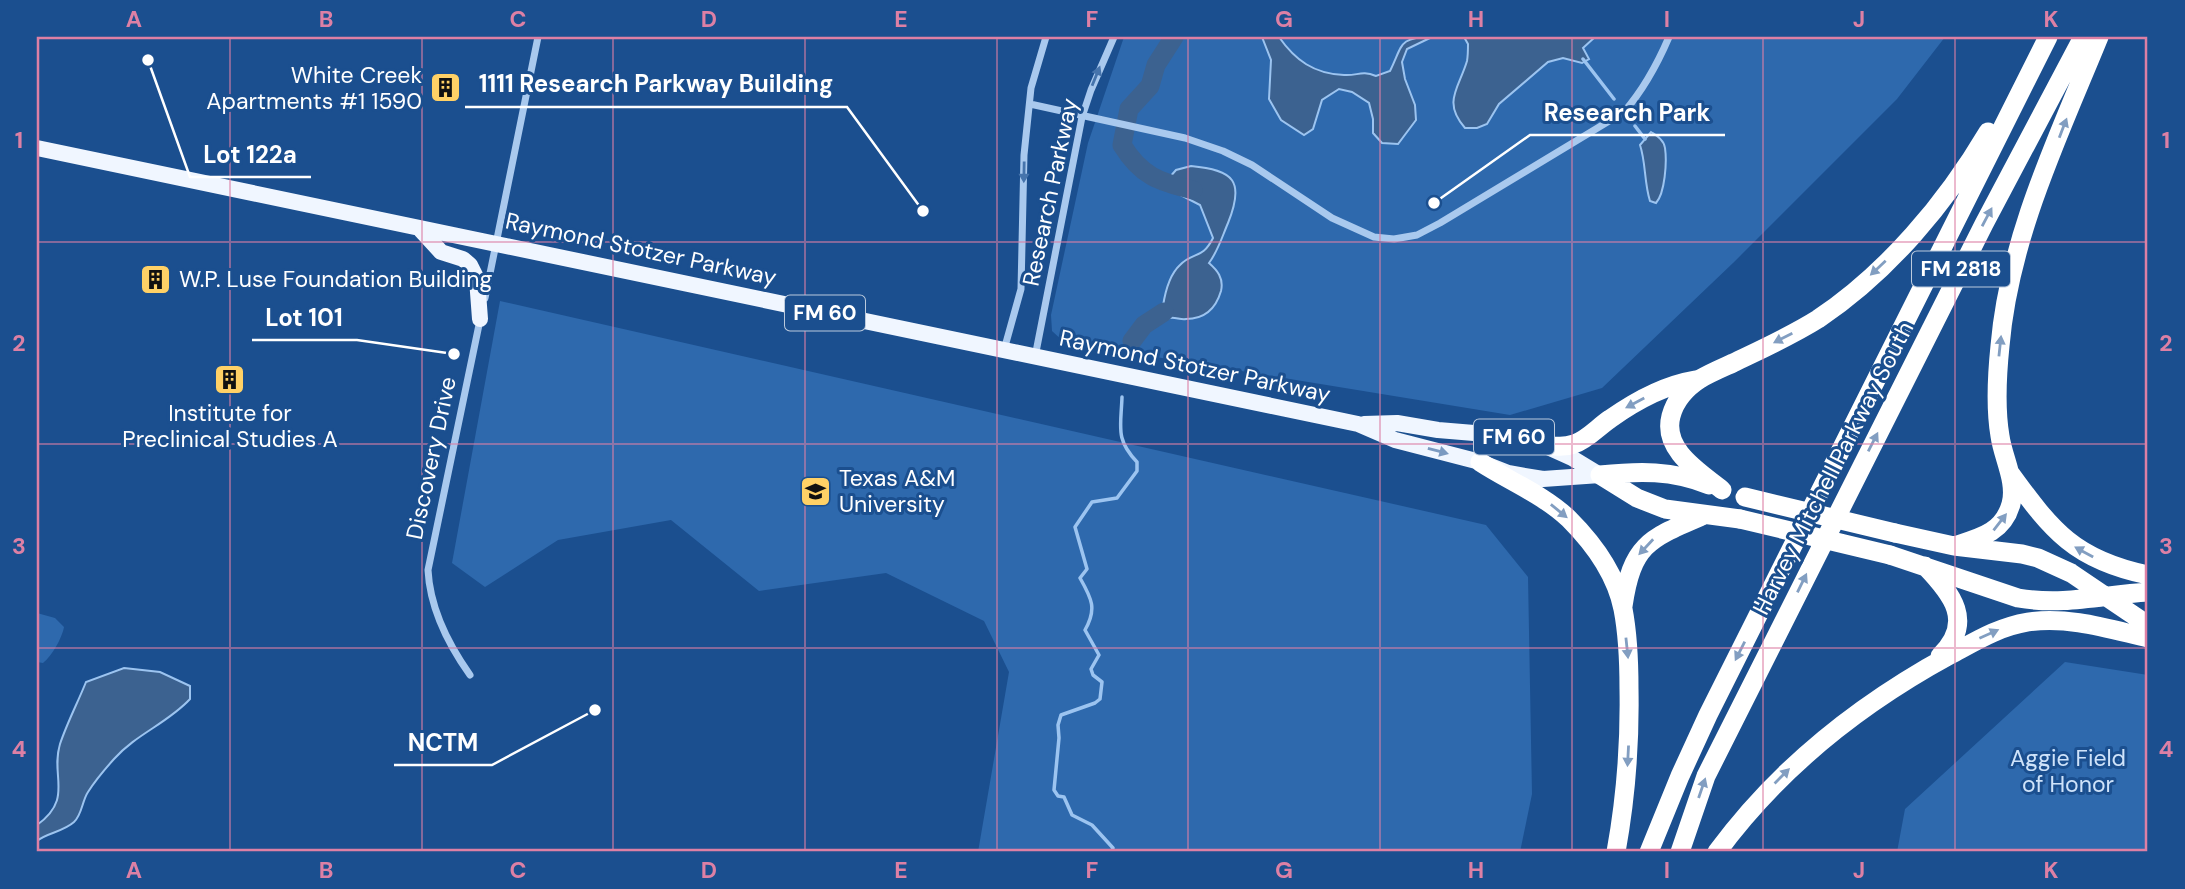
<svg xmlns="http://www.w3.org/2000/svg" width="2185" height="889" font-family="'DM Sans',sans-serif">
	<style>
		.green { fill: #2e69ad }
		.water { fill: #3c6290; stroke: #9cc4f0; stroke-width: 2 }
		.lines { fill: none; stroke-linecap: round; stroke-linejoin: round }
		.stream { stroke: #9cc4f0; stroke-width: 3.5 }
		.river { stroke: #3c6290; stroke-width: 19 }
		.street { stroke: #a9c9ee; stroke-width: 7 }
		.primary { stroke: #f0f6ff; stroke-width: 16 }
		.highway { stroke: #fff; stroke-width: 19 }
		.highway-bridge { stroke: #fff; stroke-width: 19 }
		.oneway { fill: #4674ac }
		.oneway2 { fill: #829ec1 }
		.oneway3 { fill: #7b9ac1 }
		.grid { fill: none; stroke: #dd80a5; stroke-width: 2; stroke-opacity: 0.55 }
		.labels { text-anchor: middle; stroke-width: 6; stroke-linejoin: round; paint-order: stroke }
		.shield { fill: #1b4f8f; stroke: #bbcadd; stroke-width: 2 }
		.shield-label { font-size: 21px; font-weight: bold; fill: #fff }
		.poi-label { font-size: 23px; fill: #fff; stroke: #1b4f8f; text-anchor: start }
		.street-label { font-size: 23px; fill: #fff; stroke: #1b4f8f }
		.park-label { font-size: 23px; fill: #cfe3fa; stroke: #1b4f8f }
		.leader { fill: none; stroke: #fff; stroke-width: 2.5 }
		.callout-dot { fill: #fff; stroke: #1b4f8f; stroke-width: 2.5 }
		.callout-label { font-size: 24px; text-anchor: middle; font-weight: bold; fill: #fff; stroke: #1b4f8f; stroke-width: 6; stroke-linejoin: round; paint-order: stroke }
		.neatline { fill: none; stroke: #dd80a5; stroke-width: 2.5 }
		.grid-label { font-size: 23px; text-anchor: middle; font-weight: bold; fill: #dd80a5 }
	</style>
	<rect width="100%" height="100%" fill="#1b4f8f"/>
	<path class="green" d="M1124,37H1945L1897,99L1733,263L1602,388L1510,415L1064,342L1052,331L1051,315L1088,143Z
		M500,301L1486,525L1528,577L1532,794L1520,852H978L1009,672L984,621L886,573L759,591L671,520L558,540L485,587L452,563Z
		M37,613L55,618L64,627C62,638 52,656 43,663L37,662Z
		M2065,662L2148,675V852H1897L1905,809Z"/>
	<path class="water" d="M1262,37H1279C1295,60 1314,74 1344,75C1358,76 1361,70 1376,76L1390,71C1403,45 1398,37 1432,37L1407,49L1402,62L1405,79L1415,105L1416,120L1398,144L1382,143L1373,133V119L1369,103L1352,92L1339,89L1322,100L1313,129L1304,135L1281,120L1269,99L1271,60Z
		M1464,37H1595L1583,48L1589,59L1582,63L1563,58L1548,62L1499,104L1487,124L1477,128H1465C1442,102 1459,88 1467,61C1468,55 1468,49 1468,44Z
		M1651,132C1657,136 1664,140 1665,148C1667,162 1665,193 1656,203L1650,201C1644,182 1646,163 1640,145Z
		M1191,166C1234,170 1245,181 1228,223C1222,237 1218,251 1209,263C1217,270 1224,278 1221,291C1216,308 1205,319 1186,319C1181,320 1175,317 1170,318C1162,319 1157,324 1151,328L1144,325L1147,319L1163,306C1165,293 1169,275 1180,265C1194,251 1202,260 1213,238L1200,205L1169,189L1168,179L1176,170Z
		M124,668L160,672L190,686V699C168,723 136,734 114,759C105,769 95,781 88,792C82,801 82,815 74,822C63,832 46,833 37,841V825C74,798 50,777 60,744C67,723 78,702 86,682Z"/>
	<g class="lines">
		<path class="stream" d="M1583,59L1614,99
			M1635,126L1645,139
			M1111,852L1113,848L1092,825L1072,815L1064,797L1058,796L1054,790L1059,738L1058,725L1061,715L1095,703L1100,699L1102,682L1093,675L1091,669L1099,655L1085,630C1097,609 1092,599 1080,578L1087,569L1075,527L1092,502L1117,498L1137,471V462C1115,439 1121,427 1122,397"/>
		<path class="river" d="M1174,37L1156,65L1150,86L1129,109L1122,145C1141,176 1159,182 1193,190
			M1132,341L1144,325L1164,312"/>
		<path class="street" d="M1030,104L1185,138L1223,151L1252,165L1332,218L1374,237L1394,239L1417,235L1440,223L1624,112C1644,89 1657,65 1669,37
			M485,298L538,37
			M1004,350L1021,289L1024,155L1031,88L1046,37
			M1035,357L1082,117L1091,90L1114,37
			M470,675C448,644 430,609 428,570L480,320"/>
		<path class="primary" d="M37,148L1358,424L1395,440L1480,462L1508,473L1543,479L1600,475
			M419,228L441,252L463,259L470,265L477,279L480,319
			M1364,424L1397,423L1438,430L1510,436L1541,444L1572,458L1600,475"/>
		<path class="highway" d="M1541,444C1552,446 1563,448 1574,444C1587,440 1598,427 1610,419C1634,402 1665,385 1695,380
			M1480,462C1509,481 1544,495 1569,519C1593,543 1616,575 1623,609C1628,635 1629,662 1629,689C1630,744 1626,797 1616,852
			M2010,473C2052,531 2075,560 2148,575
			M1600,475L1637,498L1665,509L1740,519
			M1600,475C1639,471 1672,470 1709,485
			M1722,490C1700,472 1662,450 1671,416C1675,401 1686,388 1700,379C1710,373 1722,368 1733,363C1762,349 1791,336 1818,319C1887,273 1946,203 1988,132
			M1895,533L1954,546L2022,554L2038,558L2071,573L2148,625
			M1954,546C1979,538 2003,533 2011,504C2017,482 2003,458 2000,436C1995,407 1997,375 2000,346C2009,238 2059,135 2099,37
			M1890,555L2018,598C2064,606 2102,595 2148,592
			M1925,566C1952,594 1975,622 1940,656
			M1623,606C1632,545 1648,539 1702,516
			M1649,852L1680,776L1708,715L2048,37
			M1680,852L1706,776L1984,224L2083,37
			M1717,852C1778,769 1860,704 1950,655C1976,641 1998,627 2028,622C2069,616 2109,629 2148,638"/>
		<path class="highway-bridge" d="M1745,497L1895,533
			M1740,519L1890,555"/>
	</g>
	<defs><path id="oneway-solid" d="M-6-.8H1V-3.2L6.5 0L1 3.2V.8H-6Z" transform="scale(1.75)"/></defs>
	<g class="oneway">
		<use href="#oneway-solid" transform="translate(1096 76) rotate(-68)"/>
		<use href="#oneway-solid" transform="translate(1024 172) rotate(91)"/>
	</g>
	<g class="oneway2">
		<use href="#oneway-solid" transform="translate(2063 128) rotate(-69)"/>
		<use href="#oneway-solid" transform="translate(1987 217) rotate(-62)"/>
		<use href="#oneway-solid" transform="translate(1878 268) rotate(137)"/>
		<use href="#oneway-solid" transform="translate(1783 338) rotate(153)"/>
		<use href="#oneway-solid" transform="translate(2000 346) rotate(-84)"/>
		<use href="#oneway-solid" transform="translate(1635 403) rotate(152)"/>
		<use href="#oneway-solid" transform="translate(1873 442) rotate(-63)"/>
		<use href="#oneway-solid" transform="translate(1559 511) rotate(39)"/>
		<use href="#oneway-solid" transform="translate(2000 522) rotate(-52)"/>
		<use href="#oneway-solid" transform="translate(1646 547) rotate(133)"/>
		<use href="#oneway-solid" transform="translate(2084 552) rotate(-151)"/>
		<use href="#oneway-solid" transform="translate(1802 583) rotate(-64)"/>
		<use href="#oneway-solid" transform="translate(1989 634) rotate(-24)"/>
		<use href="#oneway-solid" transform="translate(1627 648) rotate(84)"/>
		<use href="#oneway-solid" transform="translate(1740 651) rotate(117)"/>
		<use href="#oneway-solid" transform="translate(1628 756) rotate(93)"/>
		<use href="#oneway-solid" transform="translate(1782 776) rotate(-45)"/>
		<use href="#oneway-solid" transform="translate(1702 788) rotate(-71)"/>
	</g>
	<use class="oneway3" href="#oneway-solid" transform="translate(1438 451) rotate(15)"/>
	<path class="grid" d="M230,37V852M422,37V852M613,37V852M805,37V852M997,37V852M1188,37V852M1380,37V852M1572,37V852M1763,37V852M1955,37V852M37,242H2148M37,444H2148M37,648H2148"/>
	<defs>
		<symbol id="building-square" viewBox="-11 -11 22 22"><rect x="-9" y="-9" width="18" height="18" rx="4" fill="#ffd166" stroke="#1b4f8f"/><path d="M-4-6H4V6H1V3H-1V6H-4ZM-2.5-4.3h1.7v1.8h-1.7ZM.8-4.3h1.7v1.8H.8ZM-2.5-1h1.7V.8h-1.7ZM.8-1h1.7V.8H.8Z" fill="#111"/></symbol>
		<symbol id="university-square" viewBox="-11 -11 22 22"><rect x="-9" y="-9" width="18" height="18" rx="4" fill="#ffd166" stroke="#1b4f8f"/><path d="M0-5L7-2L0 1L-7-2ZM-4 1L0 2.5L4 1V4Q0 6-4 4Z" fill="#111"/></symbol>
	</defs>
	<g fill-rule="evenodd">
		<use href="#building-square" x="428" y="70" width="35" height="35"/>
		<use href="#building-square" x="138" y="262" width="35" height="35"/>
		<use href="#building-square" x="212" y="362" width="35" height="35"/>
		<use href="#university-square" x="798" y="474" width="35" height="35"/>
	</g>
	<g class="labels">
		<g class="shield">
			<rect x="1912" y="251.5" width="98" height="35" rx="5"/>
			<rect x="785" y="295.5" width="80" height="35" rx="5"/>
			<rect x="1474" y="419.5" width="80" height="35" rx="5"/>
		</g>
		<g class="shield-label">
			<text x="1961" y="276">FM 2818</text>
			<text x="825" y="320">FM 60</text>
			<text x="1514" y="444">FM 60</text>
		</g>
		<g class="poi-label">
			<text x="422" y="83" text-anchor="end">White Creek<tspan x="422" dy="26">Apartments #1 1590</tspan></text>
			<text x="179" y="287">W.P. Luse Foundation Building</text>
			<text x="230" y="421" text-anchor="middle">Institute for<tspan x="230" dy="26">Preclinical Studies A</tspan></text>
			<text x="839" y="486">Texas A&amp;M<tspan x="839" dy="26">University</tspan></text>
		</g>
		<g class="street-label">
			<text transform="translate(1050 192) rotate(-78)" y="8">Research Parkway</text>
			<text transform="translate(641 249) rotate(12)" y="8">Raymond Stotzer Parkway</text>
			<text transform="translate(1195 366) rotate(12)" y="8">Raymond Stotzer Parkway</text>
			<text transform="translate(431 458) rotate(-78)" y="8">Discovery Drive</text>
			<text transform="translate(1833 468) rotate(-63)" y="8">Harvey Mitchell Parkway South</text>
		</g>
		<g class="park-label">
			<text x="2068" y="766">Aggie Field<tspan x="2068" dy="26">of Honor</tspan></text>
		</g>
	</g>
	<path class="leader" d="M923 211L847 107H465M1434 203L1530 135H1725M148 60L190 177H311M454 354L357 340H252M595 710L492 765H394"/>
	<g class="callout-dot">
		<circle cx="923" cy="211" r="7"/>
		<circle cx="1434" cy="203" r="7"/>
		<circle cx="148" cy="60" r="7"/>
		<circle cx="454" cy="354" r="7"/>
		<circle cx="595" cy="710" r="7"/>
	</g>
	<g class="callout-label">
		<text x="656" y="92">1111 Research Parkway Building</text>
		<text x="1627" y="121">Research Park</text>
		<text x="250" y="163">Lot 122a</text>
		<text x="304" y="326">Lot 101</text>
		<text x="443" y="751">NCTM</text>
	</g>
	<rect width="2185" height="889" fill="none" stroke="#1b4f8f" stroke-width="77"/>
	<rect x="38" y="38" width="2108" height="812" class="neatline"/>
	<g class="grid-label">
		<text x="134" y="27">A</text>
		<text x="326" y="27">B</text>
		<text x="518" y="27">C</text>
		<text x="709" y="27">D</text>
		<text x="901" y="27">E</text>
		<text x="1092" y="27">F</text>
		<text x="1284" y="27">G</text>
		<text x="1476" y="27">H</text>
		<text x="1667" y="27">I</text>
		<text x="1859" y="27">J</text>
		<text x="2051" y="27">K</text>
		<text x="19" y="148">1</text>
		<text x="2166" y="148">1</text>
		<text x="19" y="351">2</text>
		<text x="2166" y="351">2</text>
		<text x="19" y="554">3</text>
		<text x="2166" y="554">3</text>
		<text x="19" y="757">4</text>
		<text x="2166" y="757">4</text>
		<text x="134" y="878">A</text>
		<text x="326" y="878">B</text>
		<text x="518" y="878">C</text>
		<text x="709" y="878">D</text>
		<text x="901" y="878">E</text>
		<text x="1092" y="878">F</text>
		<text x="1284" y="878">G</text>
		<text x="1476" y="878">H</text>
		<text x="1667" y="878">I</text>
		<text x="1859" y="878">J</text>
		<text x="2051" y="878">K</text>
	</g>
</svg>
